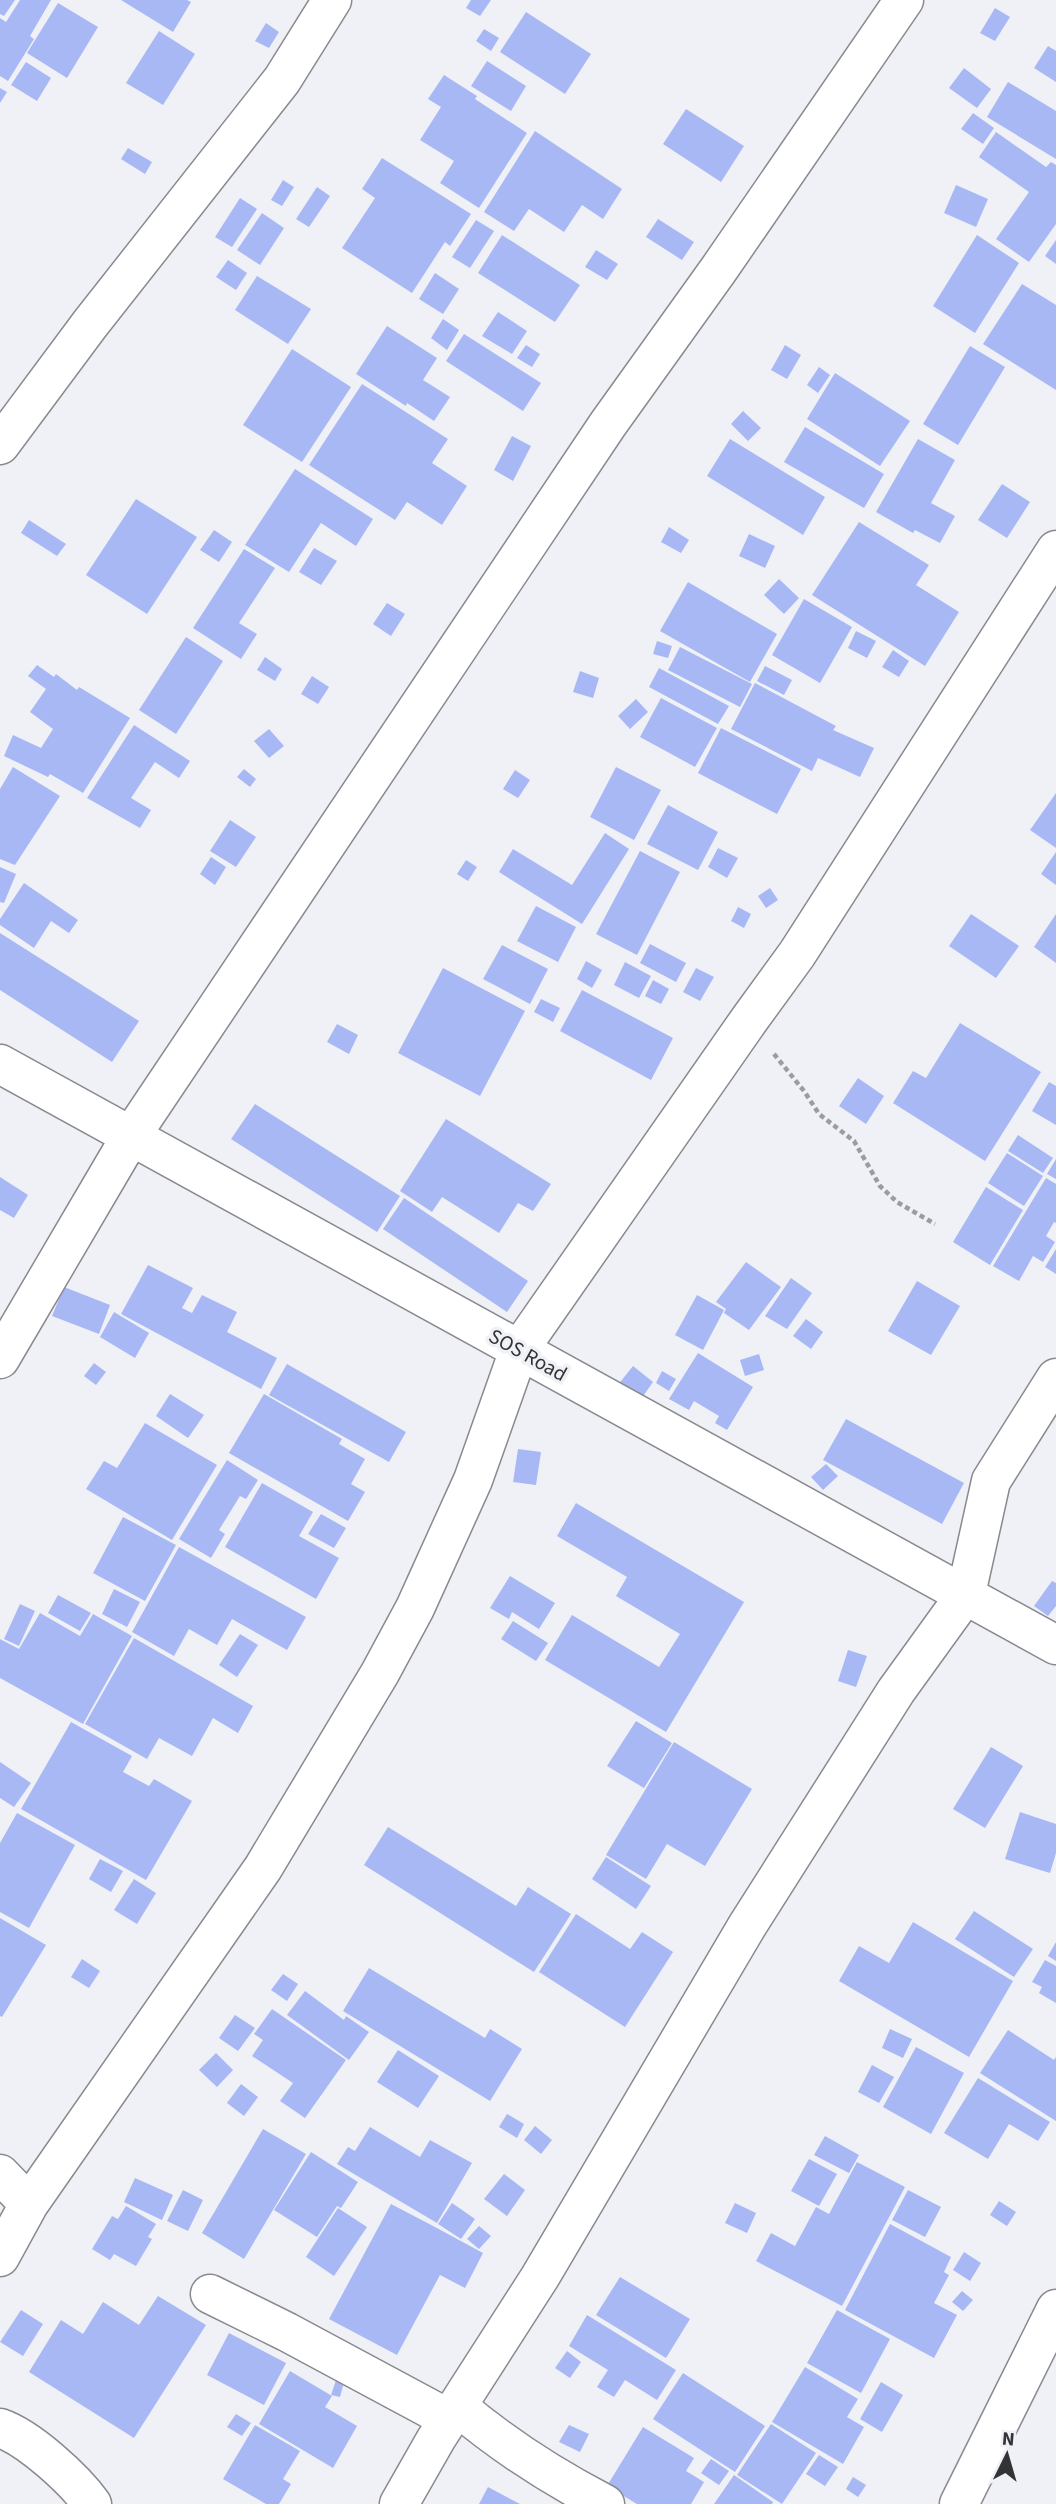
<svg xmlns="http://www.w3.org/2000/svg" width="1056" height="2504" font-family="'Source Sans 3',sans-serif">
	<style>
		.building { fill: #a8b8f4 }
		.lines { fill: none; stroke-linecap: round; stroke-linejoin: round }
		.minor-casing { stroke: #888a8f; stroke-width: 41 }
		.path { stroke: #9a9ca0; stroke-width: 4.5; stroke-dasharray: 5 3.5; stroke-linecap: butt }
		.minor { stroke: #fff; stroke-width: 38 }
		.labels { text-anchor: middle; stroke-width: 7; stroke-linejoin: round; paint-order: stroke }
		.street-label { font-size: 21px; fill: #323335; stroke: #eff1f7 }
	</style>
	<rect width="100%" height="100%" fill="#eff1f7"/>
	<path class="building" d="M0,0H15L4,16L0,14Z
		M20,0H51L30,36L34,39L8,81L0,76V18L6,22Z
		M121,0H187L191,2L173,32Z
		M471,0H491L480,16L466,8Z
		M58,3L98,27L67,78L27,53Z
		M995,8L1010,17L995,41L980,33Z
		M526,12L591,54L565,94L500,52Z
		M266,23L279,32L269,48L255,41Z
		M484,29L499,38L491,51L476,41Z
		M159,31L195,54L163,105L126,83Z
		M1048,46L1056,51V82L1034,68Z
		M487,61L526,86L511,111L471,86Z
		M26,62L51,78L37,101L11,85Z
		M964,68L991,89L977,108L949,88Z
		M444,75L477,96L475,99L527,133L479,208L440,183L454,161L420,140L441,107L428,99Z
		M1008,82L1056,111V159L987,117Z
		M0,88L7,92L0,103Z
		M686,109L744,146L721,182L663,144Z
		M973,113L994,128L983,144L961,129Z
		M535,131L622,189L603,219L582,205L564,232L529,209L514,231L484,212Z
		M996,132L1046,167L1051,162L1056,165V224L1029,262L996,239L1029,192L979,157Z
		M128,148L152,162L145,174L121,159Z
		M382,158L471,214L450,246L445,242L412,293L342,248L375,198L362,189Z
		M283,180L294,187L282,206L271,200Z
		M956,185L988,199L976,227L944,213Z
		M317,187L330,196L309,227L296,219Z
		M240,198L257,209L232,247L215,237Z
		M262,213L284,228L260,265L237,250Z
		M658,219L694,242L682,260L646,237Z
		M476,220L494,231L470,268L452,257Z
		M502,235L580,285L555,322L478,273Z
		M977,235L1019,263L975,333L933,306Z
		M1056,240V264L1045,256Z
		M596,250L618,264L607,280L585,267Z
		M228,260L247,273L236,290L216,277Z
		M435,273L459,289L443,314L419,299Z
		M257,276L311,309L288,344L235,310Z
		M1022,284L1056,305V390L983,344Z
		M498,312L527,331L512,354L482,336Z
		M443,319L459,330L447,350L431,338Z
		M387,326L437,358L423,380L450,397L434,421L407,403L406,406L356,374Z
		M464,334L541,383L523,411L446,361Z
		M526,345L540,354L532,367L517,358Z
		M785,345L801,355L787,379L771,370Z
		M970,346L1005,367L958,445L923,424Z
		M292,349L351,387L302,462L243,425Z
		M819,367L830,375L818,393L807,385Z
		M835,373L910,421L880,466L807,419Z
		M362,384L448,439L432,463L467,486L442,525L407,502L395,520L309,465Z
		M743,411L761,428L748,441L731,424Z
		M805,427L884,474L864,508L784,462Z
		M512,436L531,446L513,481L494,470Z
		M730,439L825,497L803,535L707,476Z
		M918,439L955,460L931,503L955,516L940,543L915,530L913,533L876,512Z
		M295,469L373,519L356,546L321,523L289,572L245,545Z
		M1002,484L1030,502L1007,538L978,520Z
		M136,499L197,537L147,614L86,575Z
		M29,520L66,544L57,556L21,533Z
		M859,522L929,565L916,585L959,612L925,666L812,595Z
		M669,527L689,540L681,553L661,542Z
		M214,530L232,542L219,562L200,550Z
		M749,534L775,546L765,568L739,556Z
		M314,548L337,561L321,585L299,572Z
		M244,549L275,568L239,623L257,634L241,659L193,628Z
		M779,579L799,598L784,614L764,595Z
		M688,582L777,634L750,682L660,631Z
		M804,599L852,627L820,683L772,655Z
		M387,603L405,614L391,636L373,624Z
		M856,631L876,641L867,658L848,648Z
		M186,637L223,661L176,734L139,710Z
		M657,641L672,646L668,658L653,654Z
		M680,647L752,684L740,707L668,670Z
		M893,650L909,661L899,677L882,667Z
		M265,657L282,669L275,681L257,670Z
		M37,665L54,677L56,674L77,690L79,687L130,718L83,793L50,774L48,777L4,756L13,735L41,748L53,729L30,712L46,689L28,676Z
		M765,666L792,680L784,695L757,681Z
		M659,668L729,706L718,724L649,687Z
		M580,671L599,678L593,698L573,692Z
		M312,676L329,687L318,704L301,694Z
		M755,683L836,726L833,730L874,748L860,777L818,758L812,771L731,729Z
		M661,698L717,728L695,767L640,737Z
		M636,699L648,712L630,729L618,716Z
		M134,725L190,761L179,778L155,762L131,798L151,810L140,828L87,798Z
		M721,728L801,769L777,814L698,773Z
		M269,729L284,746L269,758L254,741Z
		M13,767L60,796L15,865L0,859V789Z
		M616,767L661,790L634,840L590,817Z
		M244,769L256,779L250,787L237,777Z
		M515,770L530,780L518,798L503,789Z
		M1056,793V848L1030,830Z
		M668,805L718,832L698,870L647,844Z
		M230,820L256,837L236,867L210,851Z
		M605,833L629,849L582,924L499,872L513,849L572,885Z
		M718,848L738,858L727,878L708,867Z
		M640,851L680,872L637,955L596,934Z
		M1056,852V885L1041,874Z
		M211,857L226,867L215,885L200,874Z
		M466,860L477,867L468,881L457,874Z
		M0,867L16,874L4,903L0,902Z
		M24,883L78,920L69,933L51,921L34,948L0,925V919Z
		M770,888L778,900L766,908L758,896Z
		M536,906L576,927L558,962L517,941Z
		M738,907L751,914L744,928L731,921Z
		M971,914L1019,946L996,978L949,946Z
		M1056,914V963L1034,947Z
		M0,933L139,1021L112,1062L0,990Z
		M650,944L686,963L676,982L640,963Z
		M502,945L548,969L530,1004L483,979Z
		M586,961L602,970L592,988L577,979Z
		M625,962L651,976L639,998L614,985Z
		M443,968L525,1011L480,1096L398,1053Z
		M696,968L714,977L700,1001L683,992Z
		M653,980L669,989L661,1004L645,996Z
		M582,990L673,1038L651,1080L560,1031Z
		M541,999L560,1008L553,1022L534,1012Z
		M960,1023L1041,1072L985,1161L893,1103L913,1071L926,1078Z
		M337,1024L358,1035L349,1054L327,1042Z
		M858,1078L884,1096L866,1124L839,1106Z
		M1049,1082L1056,1086V1125L1032,1111Z
		M255,1104L400,1196L377,1232L231,1139Z
		M446,1119L551,1184L533,1211L518,1203L499,1233L442,1197L432,1212L400,1191Z
		M1018,1135L1053,1158L1043,1173L1008,1151Z
		M1007,1153L1043,1176L1024,1206L988,1183Z
		M1056,1159V1179L1047,1174Z
		M0,1177L28,1195L14,1218L0,1210Z
		M1046,1178L1056,1184V1223L1054,1222L1046,1236L1055,1242L1043,1262L1033,1256L1019,1281L993,1266Z
		M986,1187L1023,1210L990,1265L953,1242Z
		M404,1198L528,1281L507,1312L383,1229Z
		M1056,1249V1274L1045,1267Z
		M746,1262L781,1287L749,1330L724,1313L726,1309L716,1302Z
		M148,1265L193,1288L182,1308L192,1313L202,1295L237,1312L227,1332L277,1358L261,1389L121,1314Z
		M791,1278L812,1293L787,1329L765,1316Z
		M917,1281L960,1306L931,1355L888,1331Z
		M64,1287L110,1305L99,1334L52,1316Z
		M697,1295L724,1310L703,1350L675,1335Z
		M114,1312L149,1333L135,1358L100,1337Z
		M806,1319L823,1332L811,1349L793,1336Z
		M698,1353L753,1387L727,1430L715,1423L719,1416L694,1401L689,1410L669,1399Z
		M759,1354L764,1370L745,1376L740,1360Z
		M94,1363L106,1372L96,1385L84,1376Z
		M287,1364L406,1432L389,1462L269,1395Z
		M633,1366L653,1382L639,1402L617,1386Z
		M662,1371L676,1379L669,1391L656,1383Z
		M170,1394L204,1415L188,1438L156,1416Z
		M264,1394L342,1439L339,1444L365,1459L351,1484L365,1492L348,1521L229,1453Z
		M846,1419L964,1483L942,1524L823,1460Z
		M145,1423L217,1465L172,1540L86,1489L104,1461L117,1468Z
		M518,1449L541,1452L536,1485L513,1482Z
		M227,1460L258,1480L246,1499L240,1496L219,1530L225,1534L211,1558L179,1539Z
		M826,1464L838,1476L823,1490L811,1477Z
		M262,1483L313,1512L299,1536L339,1558L316,1599L225,1547Z
		M576,1503L744,1602L666,1732L545,1660L572,1615L659,1667L680,1634L616,1596L627,1577L557,1536Z
		M321,1514L346,1528L334,1548L308,1534Z
		M123,1517L176,1545L145,1601L93,1573Z
		M179,1547L306,1617L287,1650L232,1619L217,1645L189,1629L174,1656L132,1632Z
		M510,1576L555,1603L539,1629L512,1612L509,1619L490,1608Z
		M1052,1581L1056,1583V1606L1048,1616L1034,1606Z
		M114,1589L140,1602L127,1627L102,1614Z
		M58,1595L91,1613L80,1631L48,1613Z
		M20,1604L35,1611L19,1646L4,1639Z
		M40,1613L80,1636L93,1614L132,1636L83,1724L0,1678V1639L19,1649Z
		M513,1621L548,1643L536,1661L501,1639Z
		M240,1634L258,1645L237,1677L219,1665Z
		M134,1638L253,1706L238,1733L213,1718L192,1756L159,1738L147,1759L85,1724Z
		M848,1650L867,1656L856,1687L838,1681Z
		M636,1721L672,1743L644,1788L607,1766Z
		M71,1722L132,1756L123,1772L149,1786L154,1779L192,1801L146,1880L21,1809Z
		M674,1742L752,1789L705,1866L667,1844L646,1879L606,1855Z
		M991,1747L1023,1766L985,1828L953,1809Z
		M0,1762L31,1783L14,1807L0,1798Z
		M1020,1812L1056,1824V1853L1050,1873L1005,1859Z
		M17,1813L75,1845L29,1928L0,1912V1843Z
		M388,1827L516,1906L528,1887L571,1914L534,1972L364,1865Z
		M606,1857L651,1886L636,1909L592,1879Z
		M100,1859L123,1871L111,1892L89,1879Z
		M134,1879L156,1893L137,1924L114,1910Z
		M974,1911L1033,1949L1014,1977L955,1939Z
		M576,1914L630,1949L642,1932L673,1952L625,2027L539,1972Z
		M0,1918L46,1945L2,2017L0,2016Z
		M913,1922L1013,1981L969,2057L839,1981L859,1946L889,1963Z
		M1056,1942V1961L1048,1956Z
		M82,1959L100,1971L89,1988L71,1977Z
		M1045,1960L1056,1966V2003L1039,1993L1042,1987L1032,1982Z
		M369,1968L485,2038L490,2029L522,2049L490,2101L343,2011Z
		M283,1974L298,1984L287,2001L271,1990Z
		M305,1991L344,2020L346,2016L369,2032L349,2060L287,2015Z
		M272,2009L346,2060L305,2118L280,2101L293,2083L252,2056L263,2040L254,2034Z
		M235,2015L255,2028L238,2051L219,2038Z
		M890,2029L912,2039L903,2058L882,2048Z
		M1008,2030L1054,2060L1056,2057V2121L980,2073Z
		M916,2047L964,2073L931,2134L883,2107Z
		M398,2050L439,2076L418,2108L377,2082Z
		M216,2053L233,2070L217,2087L199,2070Z
		M872,2065L894,2077L879,2103L858,2092Z
		M978,2078L1050,2122L1038,2141L1009,2124L988,2159L944,2133Z
		M241,2084L258,2097L244,2116L227,2103Z
		M507,2114L524,2124L517,2138L499,2127Z
		M535,2126L552,2140L541,2154L524,2140Z
		M370,2127L420,2157L430,2140L472,2163L437,2223L337,2164L348,2147L355,2151Z
		M263,2129L306,2154L244,2259L202,2233Z
		M825,2136L859,2155L849,2173L814,2155Z
		M311,2152L358,2182L341,2208L337,2206L317,2237L274,2210Z
		M809,2159L837,2174L819,2206L791,2191Z
		M857,2162L905,2187L842,2306L756,2261L771,2233L795,2246L816,2207L829,2214Z
		M504,2174L525,2190L507,2216L484,2199Z
		M135,2178L173,2195L162,2220L124,2202Z
		M183,2190L203,2200L188,2231L167,2221Z
		M908,2190L941,2207L925,2237L892,2220Z
		M999,2201L1016,2212L1007,2226L990,2215Z
		M452,2203L475,2219L461,2239L438,2224Z
		M735,2203L756,2213L747,2233L725,2223Z
		M391,2204L435,2227L434,2229L435,2227L483,2253L465,2288L440,2275L397,2355L329,2319Z
		M126,2206L156,2224L148,2237L152,2239L136,2266L114,2254L110,2260L92,2249L112,2216L118,2219Z
		M338,2208L367,2227L334,2276L306,2257Z
		M890,2224L951,2257L944,2272L949,2275L934,2303L957,2315L934,2358L845,2310Z
		M479,2226L491,2236L479,2249L467,2239Z
		M964,2252L981,2263L970,2281L953,2270Z
		M620,2277L690,2319L666,2358L596,2315Z
		M962,2291L973,2300L963,2311L952,2302Z
		M158,2296L206,2325L134,2438L29,2372L61,2320L83,2334L103,2302L139,2325Z
		M21,2310L43,2324L23,2356L0,2342Z
		M837,2310L890,2339L861,2393L807,2363Z
		M587,2315L676,2370L657,2400L625,2380L614,2397L597,2387L608,2370L569,2346Z
		M229,2333L286,2363L264,2405L207,2375Z
		M567,2351L581,2362L570,2378L555,2368Z
		M805,2367L858,2399L847,2417L864,2427L843,2464L772,2422Z
		M290,2371L332,2396L325,2407L357,2426L333,2468L259,2424Z
		M683,2373L765,2426L735,2472L653,2419Z
		M336,2380L344,2382L340,2397L331,2395Z
		M881,2382L903,2395L882,2432L860,2419Z
		M236,2414L251,2423L242,2436L227,2427Z
		M771,2424L816,2453L782,2504L737,2475Z
		M255,2425L300,2451L283,2479L291,2484L279,2504H266L223,2479Z
		M569,2425L589,2434L580,2452L559,2442Z
		M643,2427L694,2458L686,2471L704,2482L691,2504H637L607,2486Z
		M819,2455L838,2467L825,2486L806,2474Z
		M711,2459L729,2471L719,2485L701,2473Z
		M734,2475L773,2502L772,2504H714Z
		M853,2477L866,2485L858,2497L846,2489Z
		M488,2487L520,2504H479Z"/>
	<g class="lines">
		<defs>
			<path id="minor" d="M0,445L90,324L282,80L332,0
				M0,1064L1056,1645
				M0,1359L131,1136L608,424L719,269L904,0
				M0,2174L29,2204
				M0,2257L29,2204L263,1868L380,1673L415,1608L473,1480L519,1350L749,1020L797,954L1056,550
				M210,2294L287,2332L449,2419
				M457,2406C504,2446 551,2476 605,2504
				M0,2428C29,2438 74,2479 92,2504
				M399,2504L436,2439L540,2277L747,1926L896,1691L966,1594L991,1481L1056,1378
				M959,2504L1056,2309"/>
		</defs>
		<use href="#minor" class="minor-casing"/>
		<path class="path" d="M774,1054L804,1091L819,1114L854,1141L880,1186L897,1202L935,1224"/>
		<use href="#minor" class="minor"/>
	</g>
	<g class="labels">
		<g class="street-label">
			<text transform="translate(528 1355) rotate(29)" y="7">SOS Road</text>
		</g>
	</g>
	<g transform="translate(1007 2455) rotate(5)" stroke="#eff1f7" stroke-width="5" paint-order="stroke">
	<path d="M0-5L12 26L0 18L-12 26Z" fill="#323335"/>
	<text y="-10" font-size="19" font-weight="bold" text-anchor="middle" fill="#323335">N</text>
	</g>
</svg>
